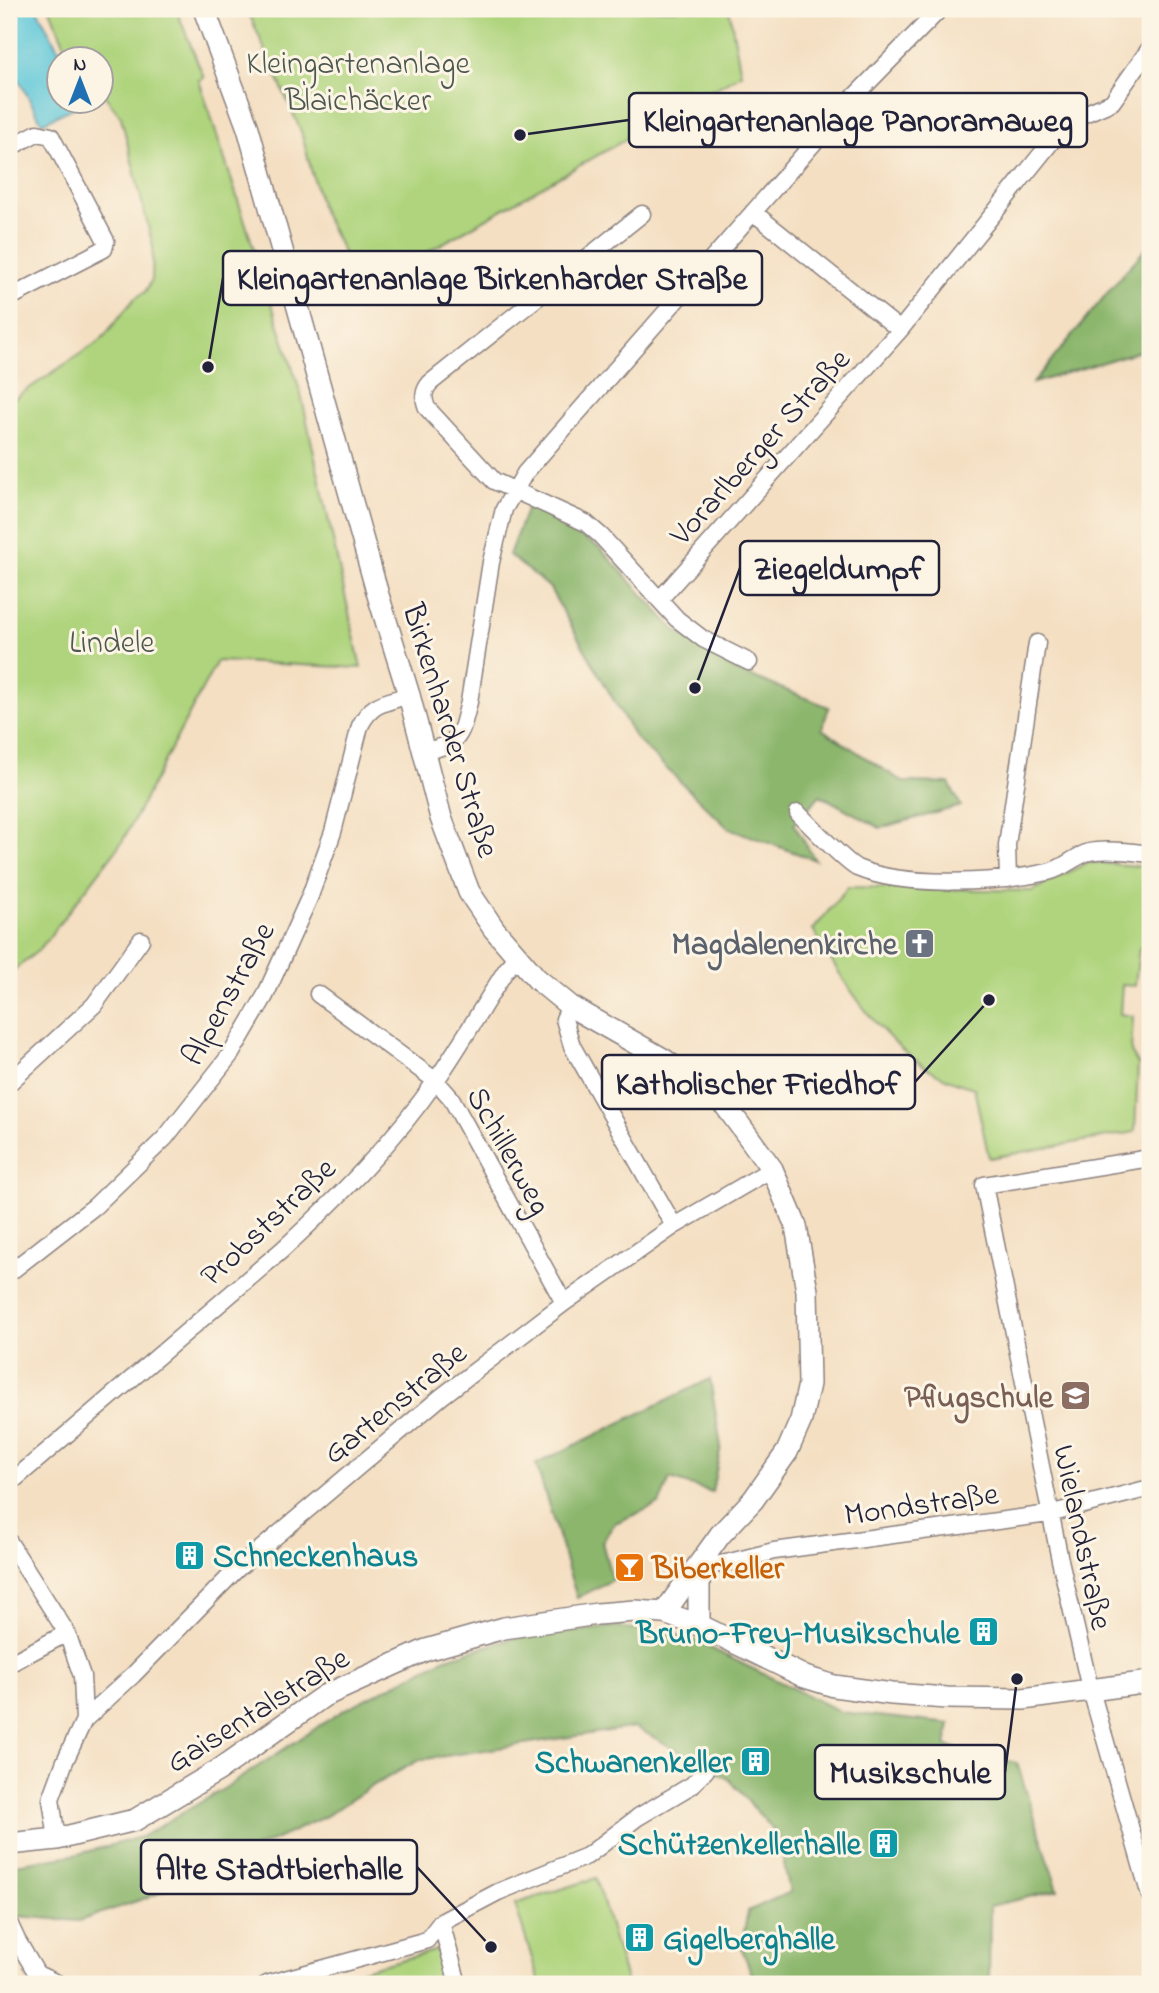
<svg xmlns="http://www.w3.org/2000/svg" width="1159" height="1993" font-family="'Indie Flower',sans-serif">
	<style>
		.green { fill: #afd47d; stroke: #687b5c; stroke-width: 2 }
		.forest { fill: #8bb66c; stroke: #566c54; stroke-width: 2 }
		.water { fill: #5ec8d9; stroke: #40758a; stroke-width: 2 }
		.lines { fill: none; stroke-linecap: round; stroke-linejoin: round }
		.minor-casing { stroke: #8b807e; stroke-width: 19 }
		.major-casing { stroke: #8b807e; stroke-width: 24 }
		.minor { stroke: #fff; stroke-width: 16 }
		.major { stroke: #fff; stroke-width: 21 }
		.labels { text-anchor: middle; stroke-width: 6; stroke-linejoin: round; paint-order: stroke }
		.park-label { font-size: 32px; fill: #4c574f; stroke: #fcf5e5 }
		.street-label { font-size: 32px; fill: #22223b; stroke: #fcf5e5 }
		.worship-label { font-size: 32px; font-weight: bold; fill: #5b616d; stroke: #fcf5e5; text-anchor: end }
		.education-label { font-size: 32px; font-weight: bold; fill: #785e54; stroke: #fcf5e5; text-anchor: end }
		.culture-label { font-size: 32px; font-weight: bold; fill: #0d838f; stroke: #fcf5e5; text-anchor: end }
		.food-label { font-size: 32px; font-weight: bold; fill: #c56008; stroke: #fcf5e5; text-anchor: start }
		.leader { fill: none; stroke: #22223b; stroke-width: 2.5 }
		.callout-dot { fill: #22223b; stroke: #fcf5e5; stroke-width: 2.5 }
		.callout { fill: #fcf5e5; stroke: #22223b; stroke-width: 2.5 }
		.callout-label { font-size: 33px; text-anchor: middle; font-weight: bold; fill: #22223b }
	</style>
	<rect width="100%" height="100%" fill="#fcf5e5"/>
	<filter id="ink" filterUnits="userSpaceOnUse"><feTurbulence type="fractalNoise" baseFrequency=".0143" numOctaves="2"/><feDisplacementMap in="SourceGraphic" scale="14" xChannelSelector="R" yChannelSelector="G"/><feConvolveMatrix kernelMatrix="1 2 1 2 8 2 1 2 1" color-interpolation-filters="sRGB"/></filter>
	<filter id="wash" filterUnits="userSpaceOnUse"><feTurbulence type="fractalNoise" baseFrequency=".00686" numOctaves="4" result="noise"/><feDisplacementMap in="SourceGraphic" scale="28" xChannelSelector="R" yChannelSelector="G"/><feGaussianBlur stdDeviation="1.57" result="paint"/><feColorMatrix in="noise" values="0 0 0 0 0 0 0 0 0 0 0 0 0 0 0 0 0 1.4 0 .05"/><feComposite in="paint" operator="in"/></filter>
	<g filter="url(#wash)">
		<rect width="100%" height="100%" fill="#f4dfc2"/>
		<path class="green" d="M50,9H176L204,78L199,80L301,394L361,668L217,661L122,842L40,949L9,974V402L101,340L134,299L145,292L152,280L153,246L121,117L102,92V60L77,59L64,43Z
			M247,9H729L741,74L362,289L322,211L301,131Z
			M1088,862L1150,867L1149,940L1139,949L1135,986L1122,985L1120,1014L1133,1016L1131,1052L1138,1064L1135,1132L989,1158L974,1088C896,1069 851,994 813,930L848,887L1032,891Z
			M596,1878L627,1984H540L515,1904Z
			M441,1949L450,1984H356L352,1973Z"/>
		<path class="forest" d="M1150,244V348L1033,383L1123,274Z
			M528,505L600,548L675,630L735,670L829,707L822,729L903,782L949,783L961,806L880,828L820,795L794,824L815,860L728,828L636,739L549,587L509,555Z
			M710,1379L721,1446L712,1492L670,1479L659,1504L615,1523L602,1542L612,1580L577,1598L536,1464Z
			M611,1627L658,1631L692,1639L841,1712L950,1724L946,1746L1017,1763L1058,1890L990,1906L989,1984H756L741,1947L748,1911L790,1892L778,1836L730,1780L635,1727L419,1760L372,1786L326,1816L157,1894L79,1921L16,1916L9,1893V1865L79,1854L141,1837L225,1788L342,1711L446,1658L511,1639Z"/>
		<path class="water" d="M9,9H37L57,47L67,59L60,60V102H85L42,123L12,67L9,68Z"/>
	</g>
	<g filter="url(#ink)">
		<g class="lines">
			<defs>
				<path id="minor" d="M9,148L37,133L51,136L106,241L104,249L9,298
					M753,212L900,330
					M642,214L430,383C423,391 423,398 427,408L494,481L586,523L601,536L677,619L703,639L749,662
					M660,599L900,330L1068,121L1112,102L1150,48
					M423,752C461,743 460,738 469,702L491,562L504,509L525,473L854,97L940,9
					M798,813C810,825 845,862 857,868C904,888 998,883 1048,872C1062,869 1073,858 1086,853C1101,848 1135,852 1150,854
					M1008,879L1007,845L1037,643
					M318,994L436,1081L451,1098L564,1303
					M570,1006L564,1019L572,1046L674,1226
					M9,1083L94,1005L141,940
					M1150,1158L984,1185L1060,1560L1088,1680L1150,1896
					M9,1273L95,1206L165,1138L231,1054L265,996L310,896L333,832L360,726C372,702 385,703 409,695
					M9,1484L282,1250C338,1198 394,1142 437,1079C461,1044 483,1006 506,970L517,958
					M9,1542L67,1633L82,1676L84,1720L65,1761L51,1799L57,1839
					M699,1566L722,1564L774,1551L1049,1514L1150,1488
					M9,1664L67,1633
					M84,1720L133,1675L237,1569L441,1397L564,1303L674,1226L772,1169
					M441,1922L458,1984
					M9,1923L17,1940
					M9,1946L17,1940L37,1974L59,1984
					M267,1984L427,1940L441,1922L498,1892L587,1856L638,1817L692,1785L706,1770"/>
				<path id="major" d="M204,9L248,128L378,595L409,695L441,818L469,892L494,929L537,979L570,1006L663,1059L725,1105L772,1169L796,1226L807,1291L809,1384L801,1420L787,1452L753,1500L720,1535L664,1613
					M699,1625V1566
					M9,1844L57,1839L135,1820L219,1770L324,1696L426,1650L504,1628L597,1614L635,1611L664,1613L699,1625L805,1677L834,1686L892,1694L947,1698L1023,1699L1150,1682"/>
			</defs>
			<use href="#minor" class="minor-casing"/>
			<use href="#major" class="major-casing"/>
			<use href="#minor" class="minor"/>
			<use href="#major" class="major"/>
		</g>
	</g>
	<defs>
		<symbol id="church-square" viewBox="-11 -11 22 22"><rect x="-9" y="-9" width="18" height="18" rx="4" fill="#6b7280" stroke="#fcf5e5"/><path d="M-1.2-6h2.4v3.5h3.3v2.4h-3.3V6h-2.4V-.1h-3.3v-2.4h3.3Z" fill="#fff"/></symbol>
		<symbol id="school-square" viewBox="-11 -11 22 22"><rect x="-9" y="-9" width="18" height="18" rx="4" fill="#8d6e63" stroke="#fcf5e5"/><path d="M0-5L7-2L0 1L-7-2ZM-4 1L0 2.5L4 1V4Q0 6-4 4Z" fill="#fff"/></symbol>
		<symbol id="building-square" viewBox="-11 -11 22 22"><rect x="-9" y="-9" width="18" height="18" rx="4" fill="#0f9aa8" stroke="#fcf5e5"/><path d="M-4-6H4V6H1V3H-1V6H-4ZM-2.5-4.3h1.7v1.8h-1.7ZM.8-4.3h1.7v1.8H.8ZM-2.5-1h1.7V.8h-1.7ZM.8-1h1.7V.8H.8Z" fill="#fff"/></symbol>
		<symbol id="bar-square" viewBox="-11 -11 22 22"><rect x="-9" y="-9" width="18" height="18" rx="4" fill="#e8710a" stroke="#fcf5e5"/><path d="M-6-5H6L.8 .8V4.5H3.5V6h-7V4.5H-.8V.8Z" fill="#fff"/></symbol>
	</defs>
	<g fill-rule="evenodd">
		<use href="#church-square" x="902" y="926" width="35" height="35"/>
		<use href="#school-square" x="1058" y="1378" width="35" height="35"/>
		<use href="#building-square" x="172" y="1538" width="35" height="35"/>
		<use href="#bar-square" x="612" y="1550" width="35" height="35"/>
		<use href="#building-square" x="966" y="1614" width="35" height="35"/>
		<use href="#building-square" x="738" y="1744" width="35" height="35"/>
		<use href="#building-square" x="866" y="1826" width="35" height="35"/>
		<use href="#building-square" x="622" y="1920" width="35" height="35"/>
	</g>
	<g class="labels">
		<g class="park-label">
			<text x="358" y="73">Kleingartenanlage<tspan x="358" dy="37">Blaichäcker</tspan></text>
			<text x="112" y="652">Lindele</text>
		</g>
		<g class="street-label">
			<text transform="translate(759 446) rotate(-48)" y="11">Vorarlberger Straße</text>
			<text transform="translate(452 730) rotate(73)" y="11">Birkenharder Straße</text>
			<text transform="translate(227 993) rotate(-61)" y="11">Alpenstraße</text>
			<text transform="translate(510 1150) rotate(61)" y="11">Schillerweg</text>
			<text transform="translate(267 1221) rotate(-43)" y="11">Probststraße</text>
			<text transform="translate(394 1402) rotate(-39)" y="11">Gartenstraße</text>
			<text transform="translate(921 1503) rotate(-8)" y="11">Mondstraße</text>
			<text transform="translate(1084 1537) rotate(78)" y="11">Wielandstraße</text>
			<text transform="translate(257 1709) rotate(-32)" y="11">Gaisentalstraße</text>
		</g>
		<g class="worship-label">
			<text x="897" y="954">Magdalenenkirche</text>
		</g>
		<g class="education-label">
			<text x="1053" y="1407">Pflugschule</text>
		</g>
		<g class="culture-label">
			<text x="213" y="1566" text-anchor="start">Schneckenhaus</text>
			<text x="960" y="1643">Bruno-Frey-Musikschule</text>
			<text x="732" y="1772">Schwanenkeller</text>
			<text x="861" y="1854">Schützenkellerhalle</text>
			<text x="663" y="1949" text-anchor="start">Gigelberghalle</text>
		</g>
		<g class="food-label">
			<text x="652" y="1578">Biberkeller</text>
		</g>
	</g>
	<path class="leader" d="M520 135L629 120M208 367L223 278M695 688L740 568M989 1000L915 1082M1017 1679L1005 1772M491 1947L417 1867"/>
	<g class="callout-dot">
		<circle cx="520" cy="135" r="7"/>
		<circle cx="208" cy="367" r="7"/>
		<circle cx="695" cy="688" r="7"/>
		<circle cx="989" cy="1000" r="7"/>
		<circle cx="1017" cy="1679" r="7"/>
		<circle cx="491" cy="1947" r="7"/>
	</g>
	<g class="callout">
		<rect x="629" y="93" width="458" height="54" rx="7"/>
		<rect x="223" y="251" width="539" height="54" rx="7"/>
		<rect x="740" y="541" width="199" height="54" rx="7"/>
		<rect x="602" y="1055" width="313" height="54" rx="7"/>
		<rect x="815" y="1745" width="190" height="54" rx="7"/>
		<rect x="141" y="1840" width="276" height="54" rx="7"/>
	</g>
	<g class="callout-label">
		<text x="858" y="131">Kleingartenanlage Panoramaweg</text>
		<text x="492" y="289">Kleingartenanlage Birkenharder Straße</text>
		<text x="839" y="579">Ziegeldumpf</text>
		<text x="758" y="1094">Katholischer Friedhof</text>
		<text x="910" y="1783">Musikschule</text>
		<text x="279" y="1879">Alte Stadtbierhalle</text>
	</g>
	<rect width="1159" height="1993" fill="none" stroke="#fcf5e5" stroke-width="35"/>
	<g transform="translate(80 80)"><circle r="33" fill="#fcf5e5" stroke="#a5a1a1" stroke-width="2"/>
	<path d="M0-5L12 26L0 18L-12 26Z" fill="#1f6fb2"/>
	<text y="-10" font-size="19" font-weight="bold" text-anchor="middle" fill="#22223b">N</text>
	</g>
</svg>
